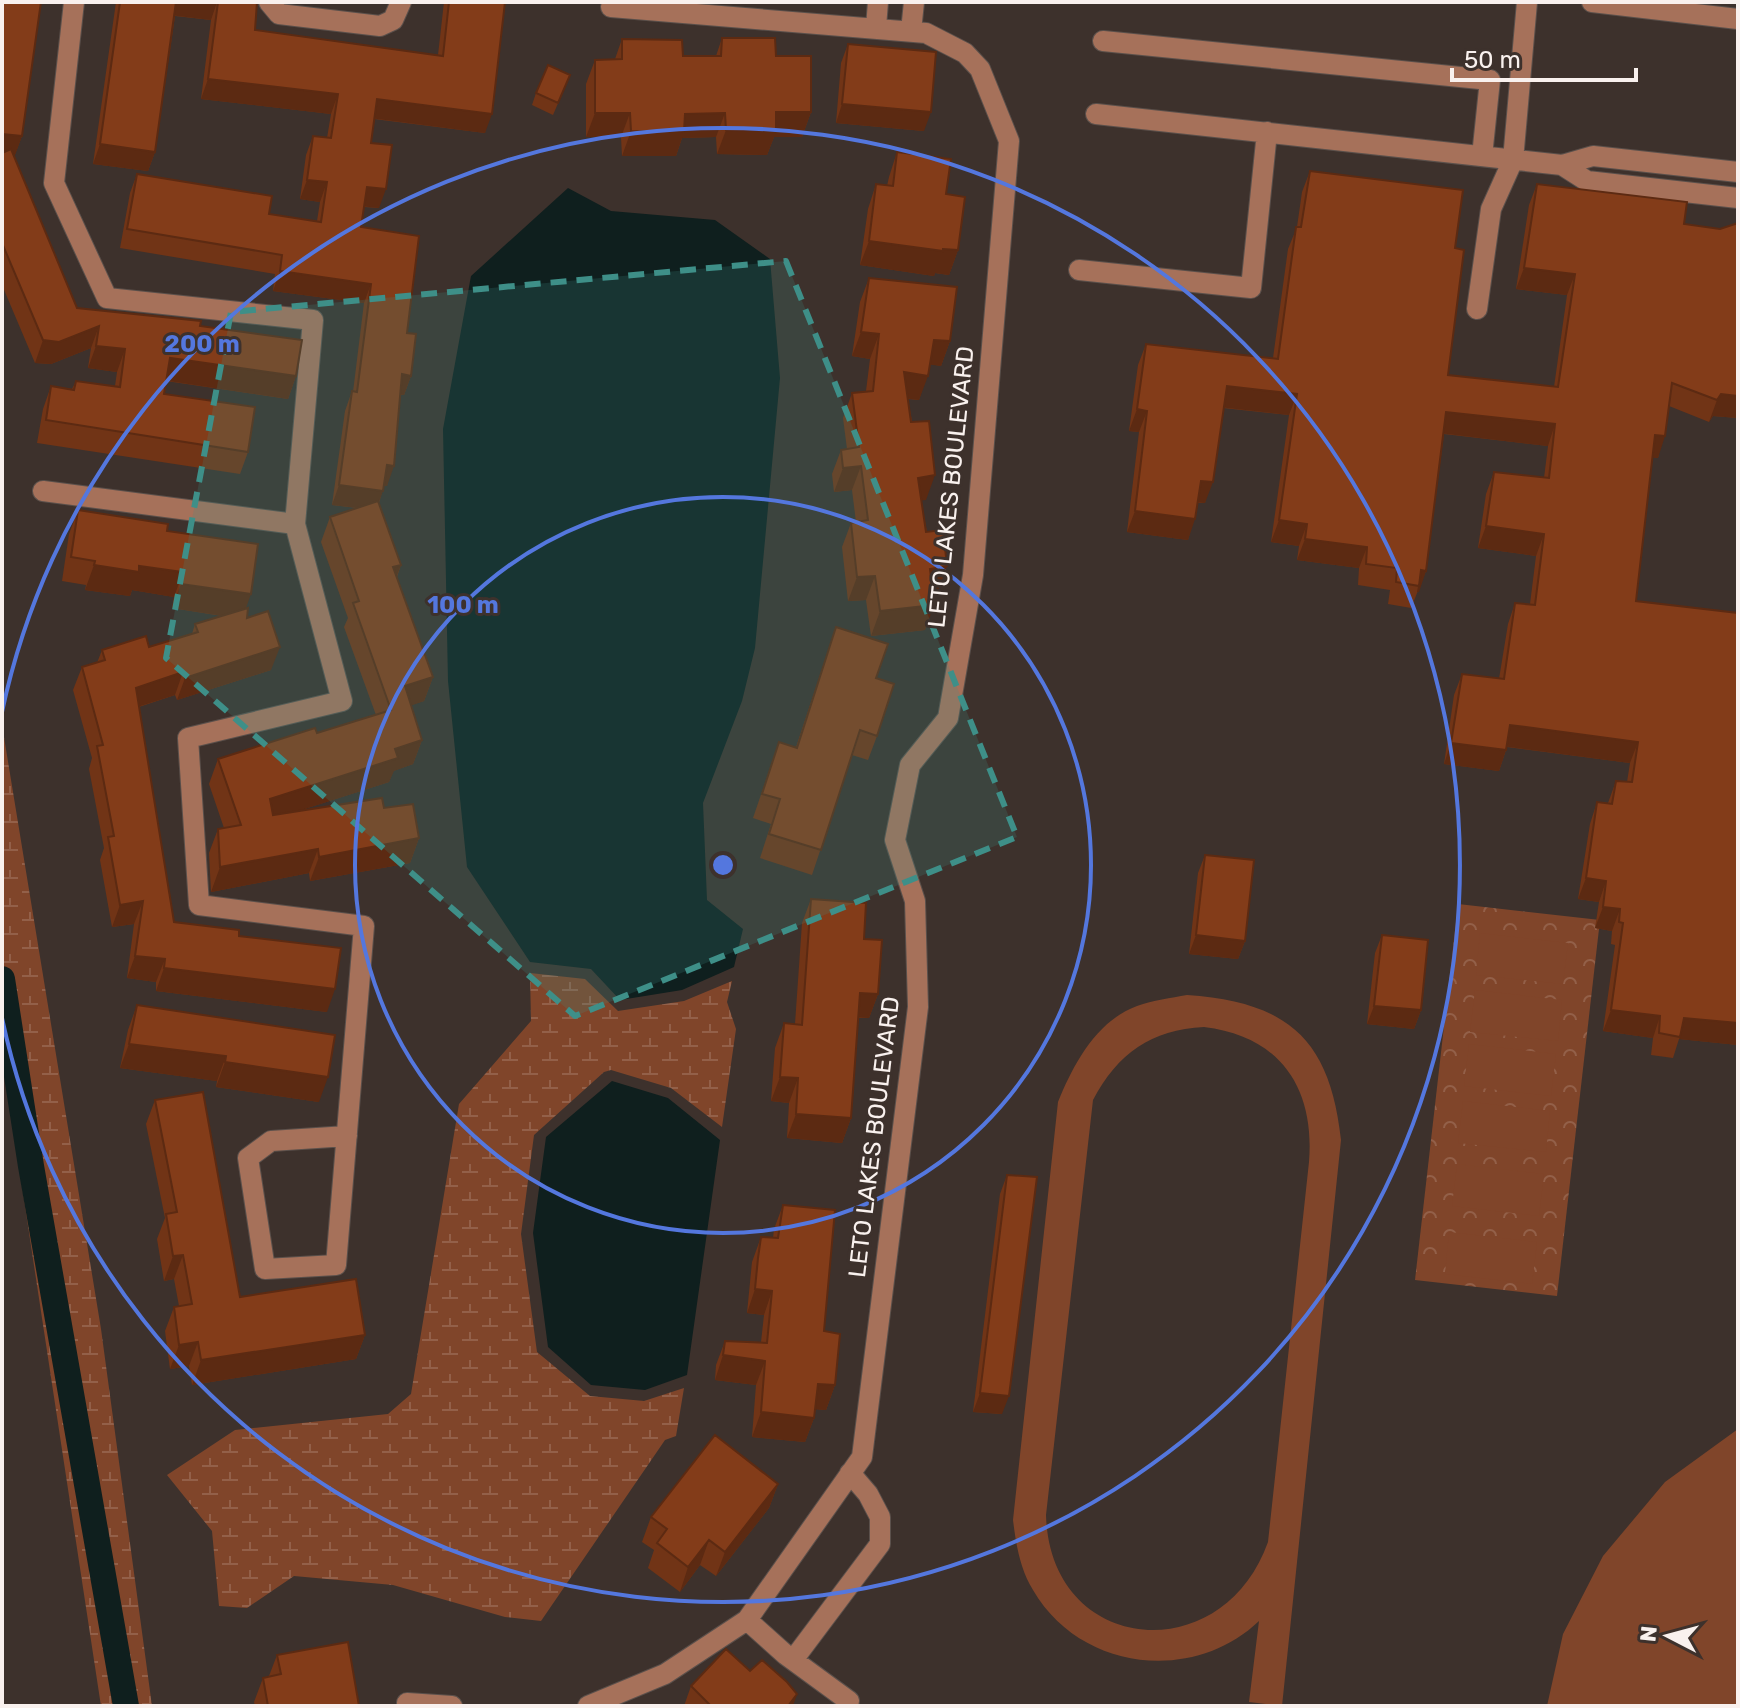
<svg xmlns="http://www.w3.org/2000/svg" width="1740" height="1708" font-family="Rubik,sans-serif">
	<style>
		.wetland { fill: url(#wetland-marsh) }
		.park { fill: url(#park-crowns) }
		.garden { fill: #80452a; fill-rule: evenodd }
		.water { fill: #0f1f1e }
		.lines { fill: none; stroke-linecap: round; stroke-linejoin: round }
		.canal { stroke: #0f1f1e; stroke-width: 26 }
		.minor-casing { stroke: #5b504b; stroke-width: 22 }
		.minor { stroke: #a6715a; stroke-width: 20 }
		.wall { fill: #713416 }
		.shaded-wall { fill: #5c2a12 }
		.building { fill: #833c19; stroke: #5c2a12; stroke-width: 2 }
		.marked { fill: #3e8f88; fill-opacity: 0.2; stroke: #3e8f88; stroke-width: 6; stroke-dasharray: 16 10; stroke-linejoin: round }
		.ring { fill: none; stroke: #5477de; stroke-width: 4 }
		.labels { text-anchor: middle; stroke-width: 6; stroke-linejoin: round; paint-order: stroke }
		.street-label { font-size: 24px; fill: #f9f1ee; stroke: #3d312c }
		.centre { fill: #5477de; stroke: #3d312c; stroke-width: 4 }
		.ring-label { font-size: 24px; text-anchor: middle; font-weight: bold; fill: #5477de; stroke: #3d312c; stroke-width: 6; stroke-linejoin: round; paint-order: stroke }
	</style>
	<defs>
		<pattern id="wetland-marsh" width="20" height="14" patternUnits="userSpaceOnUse" patternTransform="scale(2)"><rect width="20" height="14" fill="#80452a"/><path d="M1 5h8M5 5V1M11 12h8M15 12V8" fill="none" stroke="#936049"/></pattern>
		<pattern id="park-crowns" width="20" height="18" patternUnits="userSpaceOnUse" patternTransform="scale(2)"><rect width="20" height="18" fill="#80452a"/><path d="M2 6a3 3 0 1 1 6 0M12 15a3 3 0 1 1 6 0" fill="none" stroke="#936049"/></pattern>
	</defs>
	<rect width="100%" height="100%" fill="#3d312c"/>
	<path class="wetland" d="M2,725L101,1329L152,1706H101L2,1055Z
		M530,973L585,979L618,1011L684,1001L732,981L727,1002L736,1029L722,1127L671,1088L611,1070L604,1072L534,1135L521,1234L537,1352L590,1396L644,1401L684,1388L676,1436L665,1440L541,1621L505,1617L393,1585L294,1576L247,1608L219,1606L212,1531L167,1475L235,1430L388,1414L411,1394L459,1104L531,1021Z"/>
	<path class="park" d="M1458,904L1600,920L1557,1296L1415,1280Z"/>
	<path class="garden" d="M1480,933L1568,943L1563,984L1476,975Z
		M1475,990L1562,1000L1558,1041L1470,1032Z
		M1187,995C1287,1002 1330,1038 1341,1140L1282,1706L1249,1702L1259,1621C1193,1684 1080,1671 1033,1590C1020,1569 1016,1544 1013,1520L1058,1102C1073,1065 1096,1021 1137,1006C1153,1000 1171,998 1187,995ZM1204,1027C1280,1036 1315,1088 1309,1162L1268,1542C1222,1671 1050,1655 1046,1515L1093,1100C1118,1053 1151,1030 1204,1027Z
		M1469,1044L1556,1054L1551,1096L1464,1086Z
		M1463,1101L1550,1111L1546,1152L1458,1143Z
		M1457,1164L1544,1174L1539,1216L1452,1206Z
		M1449,1232L1537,1242L1532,1284L1445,1274Z
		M1738,1429V1706H1547L1563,1634L1603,1556L1665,1482Z"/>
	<path class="water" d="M568,188L611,211L715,220L770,259L780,378L755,648L742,701L703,803L707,900L743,929L734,967L682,990L620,1000L591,969L530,962L467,867L448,681L443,429L471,276Z
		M612,1081L668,1098L720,1140L687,1375L645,1390L591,1385L548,1347L533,1233L546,1137Z"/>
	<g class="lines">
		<path class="canal" d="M2,979L31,1166L126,1706"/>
		<defs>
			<path id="minor" d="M74,2L54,183L107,298L313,320L295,524L342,701L188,738L199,905L364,926L336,1265L265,1269L248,1158L271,1141L347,1136
				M269,2L279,14L380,26L393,20L401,2
				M1592,2L1738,19
				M876,27L878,2
				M911,31L914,2
				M1103,41L1490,80L1482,156
				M1096,114L1562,165L1593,156L1738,172
				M1562,165L1587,181L1738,198
				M1079,270L1251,288L1267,132
				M1477,309L1491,209L1513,160L1527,2
				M43,491L295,524
				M747,1620L786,1655L849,1701
				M793,1660L880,1544V1517L868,1494L850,1473
				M407,1703L452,1706
				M588,1706L665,1674L747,1620L862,1457L918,1007L915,901L895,840L910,765L948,718L973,575L1009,141L980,69L965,53L926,33L611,7"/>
		</defs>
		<use href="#minor" class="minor-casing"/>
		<use href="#minor" class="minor"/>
	</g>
	<path class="wall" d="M2,2L22,136L14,157L77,308L200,326L296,376L288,399L166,381L164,394L248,452L240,474L37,443L43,409L51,386L72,389L76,381L115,386L117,372L88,368L91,348L51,364L35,363L2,285Z
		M116,2H257L255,30L438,55L444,2H505L485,133L374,119L371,143L379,208L364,207L361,227L407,333L411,376L404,395H400L387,486L384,485L379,503L401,565L397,577L433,677L424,701L411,705L422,740L413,764L393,771L389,782L298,811L384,808L419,838L410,863L310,881L309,873L211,892L209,853L218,829L224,828L209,784L218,759L317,733L376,715L344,627L348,618L321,542L330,517L357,508L332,505L345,411L352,391L353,392L364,303L273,291L275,274L120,248L130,193L137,174L269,214L317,221L320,202L300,199L306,155L313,136L327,138L331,114L201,99L211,20L175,16L155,152L148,171L93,164Z
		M722,38L776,56L811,112L802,137H774L767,155L717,154L716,137L682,138L676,156H622L621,137H586V84L595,60L615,59L622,39L683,56H716Z
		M848,44L924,131L836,123L841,63Z
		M565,87L553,115L532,105L536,93Z
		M897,152L946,194L958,250L949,275L935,273L934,276L860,265L868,209L876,184L887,186L889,177Z
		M1310,171L1455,248L1448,375L1554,387L1567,295L1516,289L1529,205L1537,184L1684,224L1720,229L1738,223V418L1713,416L1709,422L1669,406L1658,458L1652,457L1636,601L1738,1045L1679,1039L1673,1058L1651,1055L1653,1038L1603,1031L1615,945L1611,944L1612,931L1595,928L1599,902L1578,899L1590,824L1597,802L1608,803L1616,781L1627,782L1630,763L1507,747L1499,771L1444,764L1454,695L1462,674L1499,679L1508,624L1515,603L1530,604L1536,556L1478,548L1486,494L1494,472L1544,478L1548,446L1444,434L1426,571L1411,608L1388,604L1390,590L1358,585L1359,568L1297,560L1299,546L1271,542L1289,415L1223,408L1205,503H1198L1188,540L1127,532L1139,432L1129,431L1138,365L1146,344L1273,358L1288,249L1297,227L1302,192Z
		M869,278L950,341L941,366L930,364L919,400L908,399L926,500H921L938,591L932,592L925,630L871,636L866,600L848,601L842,547L851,523L856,522L852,490L834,492L832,474L841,450L847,449L843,418L852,393L866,391L870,359L852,356L860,302Z
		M78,510L167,531L246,609L247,618L271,670L177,700L175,695L139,707L174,922L239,936L327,1012L156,991V982L127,978L134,924L112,927L100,860L104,848L89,769L92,758L73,690L82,667L97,663L102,650L149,647L192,634L195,624L222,616L172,608L174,597L132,590L130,596L85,590L86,585L62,581L69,534Z
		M836,627L876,678L877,736L868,760L852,755L812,875L760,858L771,824L753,818L779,742L796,747Z
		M1205,855L1245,941L1238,959L1189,954L1198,873Z
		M811,899L864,939L878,994L869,1018H858L851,1118L842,1143L787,1138L789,1103L771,1101L775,1048L784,1023L795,1024L802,923Z
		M1382,935L1421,1010L1414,1029L1367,1024L1375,953Z
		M137,1005L319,1102L216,1087L217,1081L120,1068L128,1030Z
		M155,1100L240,1297L365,1335L356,1359L192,1385L189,1366L170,1369L165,1331L174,1307L179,1306L174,1279L164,1281L157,1239L165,1218L146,1124Z
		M1007,1175L1002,1414L973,1412L1000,1194Z
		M783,1205L824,1331L835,1385L826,1410L815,1409L814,1418L805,1442L752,1437L756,1385L715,1380L716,1365L725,1341L761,1342L764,1315L747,1313L752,1262L761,1237L773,1238L774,1229Z
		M778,1484L769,1508L716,1576L700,1565L680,1592L648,1568L654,1550L642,1542L651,1517Z
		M277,1655L359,1706H255L254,1702L263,1678L269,1676Z
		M750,1671L793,1706H684L691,1686Z"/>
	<path class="shaded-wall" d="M175,2H217L211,20L170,15Z
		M208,79L338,94L331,114L201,99Z
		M377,99L492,114L485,133L370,118Z
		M842,104L931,112L924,131L836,123Z
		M776,112H811L802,137H774L767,155L717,154L726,130Z
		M595,113H630L621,137H586Z
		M725,113L716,137L682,138L676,156H622L631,131L685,114Z
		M2,134L22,136L14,158L2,156Z
		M100,144L155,152L148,171L93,164Z
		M307,180L327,182L320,202L300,199Z
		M367,187L386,189L379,208L360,206Z
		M869,241L958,250L949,275L935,273L934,276L860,265Z
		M1524,268L1575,274L1567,295L1516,289Z
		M280,271L371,284L364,303L273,291Z
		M99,326L91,348L51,364L35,363L43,340Z
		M861,332L879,334L870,359L852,356Z
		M934,340L950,341L941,366L925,364Z
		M96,346L125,349L117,372L88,368Z
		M170,358L296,376L288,399L162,380Z
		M904,372L928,376L919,400L895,397Z
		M402,374L411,376L404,395L395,394Z
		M1227,386L1297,394L1289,415L1219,407Z
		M1721,394L1738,396V418L1713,416L1709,422L1717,400Z
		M1137,409L1147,411L1139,432L1129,431Z
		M1446,412L1555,424L1548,446L1439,433Z
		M1655,435L1665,436L1658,458L1647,457Z
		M387,465L394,466L387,486L380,485Z
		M861,466L852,490L834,492L843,468Z
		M935,475L926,500L909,502L918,478Z
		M1201,481L1213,482L1205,503L1193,502Z
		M339,485L383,491L376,510L332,505Z
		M1135,511L1195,519L1188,540L1127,532Z
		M1279,520L1307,524L1299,546L1271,542Z
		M1486,526L1544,534L1536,556L1478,548Z
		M1305,539L1367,547L1359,568L1297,560Z
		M94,565L139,566L183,572L174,597L132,590L130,596L85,590Z
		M401,565L392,589L393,567Z
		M947,566L938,591L921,593L930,569Z
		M1421,570L1426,571L1419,592H1417Z
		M875,576L866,600L848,601L857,577Z
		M181,584L251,594L242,619L172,608Z
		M934,605L925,630L871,636L880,611Z
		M280,647L271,670L177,700L185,678Z
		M183,672L175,695L128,710L136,688Z
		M433,677L424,701L396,711L405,686Z
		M1510,725L1638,742L1630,763L1502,746Z
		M422,740L413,764L394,771L389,782L261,823L270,799L395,749Z
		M1451,743L1506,750L1499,771L1444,764Z
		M419,838L410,863L310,881L319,857Z
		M318,849L309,873L211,892L220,867Z
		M1586,878L1606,881L1599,902L1578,899Z
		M143,901L134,924L112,927L120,905Z
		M1603,907L1620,909L1612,931L1595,928Z
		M1196,935L1245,941L1238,959L1189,954Z
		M135,956L165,959L156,982L127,978Z
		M164,968L335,989L327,1012L156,991Z
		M860,993L878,994L869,1018L851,1017Z
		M1374,1006L1421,1010L1414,1029L1367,1024Z
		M1611,1010L1660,1016L1653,1038L1603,1031Z
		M1684,1018L1738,1023V1045L1679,1039Z
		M129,1044L226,1056L217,1081L120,1068Z
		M225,1062L328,1077L319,1102L216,1087Z
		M780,1077L798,1078L789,1103L771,1101Z
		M796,1114L851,1118L842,1143L787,1138Z
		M183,1255L174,1279L164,1281L173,1256Z
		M755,1289L772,1291L764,1315L747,1313Z
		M365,1335L356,1359L192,1385L201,1360Z
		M198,1342L189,1366L170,1369L179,1345Z
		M723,1355L765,1361L756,1385L715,1380Z
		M818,1384L835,1385L826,1410L809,1409Z
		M980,1393L1009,1396L1002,1414L973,1412Z
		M761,1412L814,1418L805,1442L752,1437Z
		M778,1484L769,1508L716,1576L725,1552Z
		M709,1540L700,1565L680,1592L688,1567Z
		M797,1694L793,1706H787Z"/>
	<path class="building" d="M2,2H41L22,136L2,134Z
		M120,2H176L155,152L100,144Z
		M218,2H257L255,30L443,56L449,2H505L492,114L377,99L371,143L392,145L386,189L367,187L361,227L419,236L407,333L416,334L411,376L402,374L394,466L387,465L383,491L339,485L352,391L357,392L371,284L280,271L282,255L127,229L137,174L272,196L269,214L321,222L327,182L307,180L313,136L331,138L338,94L208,79Z
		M722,38H775L776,56H811V112H776V131L726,130L725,113L685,114L684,132L631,131L630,113H595V60L622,59V39L682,40L683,56H721Z
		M848,44L936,52L931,112L842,104Z
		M548,65L570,75L558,103L536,93Z
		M11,149L77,308L201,321L200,326L302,340L296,376L170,358L164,394L255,407L248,452L46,420L51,386L74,390L76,381L120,387L125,349L96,346L99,326L59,342L43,340L2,243V153Z
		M897,152L951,159L946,194L965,197L958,250L943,249V251L869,241L876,184L893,186Z
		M1310,171L1463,190L1455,248L1464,250L1448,375L1558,387L1575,274L1524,268L1537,184L1687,202L1684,224L1720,229L1738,223V396L1721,394L1717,400L1672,383L1665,436L1655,435L1636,601L1738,613V1023L1684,1018L1680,1037L1659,1033L1660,1016L1611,1010L1623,923L1619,922L1620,909L1603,907L1606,881L1586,878L1597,802L1612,804L1616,781L1632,782L1638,742L1510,725L1506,750L1451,743L1462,674L1504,679L1515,603L1535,605L1544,534L1486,526L1494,472L1549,478L1555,424L1446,412L1426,571L1421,570L1419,586L1396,582L1397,568L1366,564L1367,547L1305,539L1307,524L1279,520L1297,394L1227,386L1213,482L1201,481L1195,519L1135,511L1147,411L1137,409L1146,344L1278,359L1296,227H1301Z
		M869,278L957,287L950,341L934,340L928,376L904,372L911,422L929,421L935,475L918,478L926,532L943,530L947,566L930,569L934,605L880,611L875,576L857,577L851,523L868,520L861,466L843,468L841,450L859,447L852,393L873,391L879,334L861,332Z
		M378,501L401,565L393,567L433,677L405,686L422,740L395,749L398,758L270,799L273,815L382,798L384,808L413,804L419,838L319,857L318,849L220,867L218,829L241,825L218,759L315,728L317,733L391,710L353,603L359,601L330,517Z
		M78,510L168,524L167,531L258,544L251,594L181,584L183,572L139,566V572L94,565L95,561L71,557Z
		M248,608L247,618L268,611L280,647L185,678L183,672L136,688L174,922L239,930V936L341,948L335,989L164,968L165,959L135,956L143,901L120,905L108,837L114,836L97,746L103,745L82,667L105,660L102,650L146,636L149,647L198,632L195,624Z
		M836,627L888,644L876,678L894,684L877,736L860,730L821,850L769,834L780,799L762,794L779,742L797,748Z
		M1205,855L1254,860L1245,941L1196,935Z
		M811,899L866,903L864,939L882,940L878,994L860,993L851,1118L796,1114L798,1078L780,1077L784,1023L802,1025Z
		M1382,935L1428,940L1421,1010L1374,1006Z
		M137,1005L335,1035L328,1077L225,1062L226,1056L129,1044Z
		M203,1092L240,1297L356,1279L365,1335L201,1360L198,1342L179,1345L174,1307L192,1304L183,1255L173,1256L166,1214L177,1212L155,1100Z
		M1007,1175L1037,1177L1009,1396L980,1393Z
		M783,1205L835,1210L824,1331L840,1334L835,1385L818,1384L814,1418L761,1412L765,1361L723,1355L725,1341L767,1343L772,1291L755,1289L758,1258L761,1237L778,1238Z
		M715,1435L778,1484L725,1552L709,1540L688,1567L657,1543L667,1529L651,1517Z
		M348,1642L359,1706H268L263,1678L281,1674L277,1655Z
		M726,1649L750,1671L762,1660L787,1682L797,1694L788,1706H711L691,1686Z"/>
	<path class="marked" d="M786,261L1017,837L575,1016L166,658L231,312Z"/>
	<g class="ring">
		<circle cx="723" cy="865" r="368"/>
		<path d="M2 712A737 737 0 1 1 2 1018"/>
	</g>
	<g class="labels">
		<g class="street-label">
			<text transform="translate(951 487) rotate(-84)" y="8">LETO LAKES BOULEVARD</text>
			<text transform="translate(874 1137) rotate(-83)" y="8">LETO LAKES BOULEVARD</text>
		</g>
	</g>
	<circle cx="723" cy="865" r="12" class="centre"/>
	<g class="ring-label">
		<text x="202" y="352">200 m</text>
		<text x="463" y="613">100 m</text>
	</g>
	<rect width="1740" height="1708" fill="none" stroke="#f9f1ee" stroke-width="8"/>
	<g transform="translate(1668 1636) rotate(276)" stroke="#3d312c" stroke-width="6" paint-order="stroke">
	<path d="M0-6L14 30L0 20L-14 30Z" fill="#f9f1ee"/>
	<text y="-12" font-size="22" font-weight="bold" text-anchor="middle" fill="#f9f1ee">N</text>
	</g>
	<path d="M1452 68v12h184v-12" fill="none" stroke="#f9f1ee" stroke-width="4"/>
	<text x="1464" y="68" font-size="24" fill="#f9f1ee" stroke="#3d312c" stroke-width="6" paint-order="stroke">50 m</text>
</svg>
